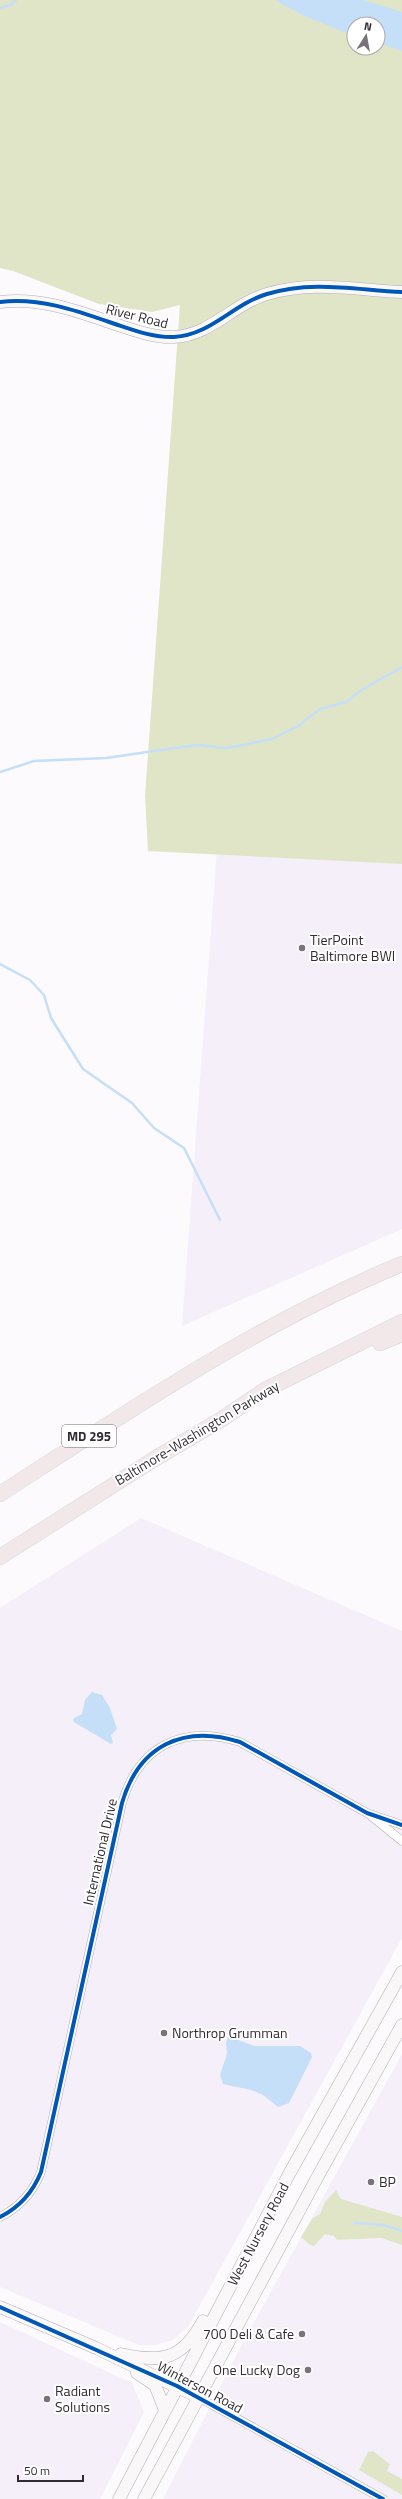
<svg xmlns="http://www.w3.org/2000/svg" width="402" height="2499" font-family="'Titillium Web',sans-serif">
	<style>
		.commercial { fill: #f4eff9 }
		.green { fill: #e0e5c7; fill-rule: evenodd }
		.water { fill: #c5dff8 }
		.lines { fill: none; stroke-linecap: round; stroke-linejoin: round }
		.stream { stroke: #c5dff8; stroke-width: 2.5 }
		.street-casing { stroke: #b3afb3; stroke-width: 9 }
		.secondary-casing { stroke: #b3afb3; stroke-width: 13 }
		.highway-casing { stroke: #d9d7d9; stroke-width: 16 }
		.street { stroke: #fffeff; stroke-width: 8 }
		.secondary { stroke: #faf7f8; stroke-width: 12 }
		.highway { stroke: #f2e8e9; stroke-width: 15 }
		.cycleway-casing { stroke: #fff; stroke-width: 6 }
		.cycleway { stroke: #0057b8; stroke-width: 4 }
		.poi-dot { fill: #797379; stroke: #fff; stroke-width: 1.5 }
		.labels { text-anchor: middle; stroke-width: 4; stroke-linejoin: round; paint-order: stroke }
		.shield { fill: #fff; stroke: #706b70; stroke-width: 1 }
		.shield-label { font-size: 13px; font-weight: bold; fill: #322b33 }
		.street-label { font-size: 14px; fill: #322b33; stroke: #fff }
		.poi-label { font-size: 14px; fill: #322b33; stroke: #fff; text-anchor: start }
	</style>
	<rect width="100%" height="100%" fill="#fcfafc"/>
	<path class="commercial" d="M217,849L402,863V1229L182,1326Z
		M141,1518L402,1631V1938L188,2327L173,2340L155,2345H139L0,2287V1608Z
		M402,2054V2222L337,2240L381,2238L402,2245V2499H163L240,2348Z
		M0,2322L132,2383L144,2412L100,2499H0Z"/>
	<path class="green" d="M0,0H402V864L148,851L145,796L180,305L152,312L99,304L13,271L0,268ZM354,24H378V48H354Z
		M336,2190L341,2199L402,2217V2245L381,2238L337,2240L334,2236L325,2234L314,2246L309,2244L301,2237L313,2218L320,2214L325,2202Z
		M373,2451L390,2464L387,2471L402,2479V2495L359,2470L368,2452Z"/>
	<path class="water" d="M275,0H364L402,12V51L378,43V24H354V36L304,16Z
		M92,1692L102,1695L110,1708L117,1729L111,1735L113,1743L111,1744L74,1722L73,1719L82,1714L85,1700Z
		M228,2036L254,2046H300L311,2053L312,2057L289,2103L278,2107C255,2086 250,2091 223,2084L220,2075L227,2054L226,2043Z"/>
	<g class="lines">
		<path class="stream" d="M0,8L11,5L16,0
			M0,772L34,761L106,758L196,745L227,748L272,739L298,726L320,709L346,702L363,689L402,667
			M0,964L30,980L44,995L51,1018L83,1069L132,1103L154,1128L184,1148L220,1220
			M355,2223L384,2225L402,2231"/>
		<defs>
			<path id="street" d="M371,1816L402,1841
				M0,2217C20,2207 33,2192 41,2172L122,1803C139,1745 184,1724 240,1742L367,1813L402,1825
				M198,2397L383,2499"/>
			<path id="secondary" d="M0,302C40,297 78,311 115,324C133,330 154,338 174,337C211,335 233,304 267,294C313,280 356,290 402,292
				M0,2307L96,2348L198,2397
				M121,2354C162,2363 182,2360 203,2321
				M137,2373L155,2385L165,2410
				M119,2499L288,2176L402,1972
				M144,2499L318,2176L402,2025"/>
			<path id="highway" d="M380,1343L402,1334
				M0,1494C130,1410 259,1323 402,1264
				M0,1557L156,1458L219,1421L265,1390L402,1322"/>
		</defs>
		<use href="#street" class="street-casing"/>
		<use href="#secondary" class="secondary-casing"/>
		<use href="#highway" class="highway-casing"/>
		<use href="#street" class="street"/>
		<use href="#secondary" class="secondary"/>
		<use href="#highway" class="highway"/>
		<defs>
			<path id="cycleway" d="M0,302C40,297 78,311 115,324C133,330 154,338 174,337C211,335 233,304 267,294C313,280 356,290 402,292
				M0,2217C20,2207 33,2192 41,2172L122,1803C139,1745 184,1724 240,1742L367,1813L402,1825
				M0,2307L177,2386L383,2499"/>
		</defs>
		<use href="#cycleway" class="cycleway-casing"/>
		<use href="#cycleway" class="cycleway"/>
	</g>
	<g class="poi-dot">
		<circle cx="302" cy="948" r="4"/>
		<circle cx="164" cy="2033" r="4"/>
		<circle cx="371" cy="2182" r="4"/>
		<circle cx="302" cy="2334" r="4"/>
		<circle cx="308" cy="2370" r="4"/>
		<circle cx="47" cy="2399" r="4"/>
	</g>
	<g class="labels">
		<rect class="shield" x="62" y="1425" width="54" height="22" rx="3"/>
		<g class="shield-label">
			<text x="89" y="1441">MD 295</text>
		</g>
		<g class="street-label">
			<text transform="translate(137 316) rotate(14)" y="5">River Road</text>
			<text transform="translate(197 1433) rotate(-31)" y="5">Baltimore-Washington Parkway</text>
			<text transform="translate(100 1852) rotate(-77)" y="5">International Drive</text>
			<text transform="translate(258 2234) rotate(-62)" y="5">West Nursery Road</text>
			<text transform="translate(200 2387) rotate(28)" y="5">Winterson Road</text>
		</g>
		<g class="poi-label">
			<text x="310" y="945">TierPoint<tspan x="310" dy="16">Baltimore BWI</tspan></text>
			<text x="172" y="2038">Northrop Grumman</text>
			<text x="379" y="2187">BP</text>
			<text x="294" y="2339" text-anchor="end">700 Deli &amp; Cafe</text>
			<text x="300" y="2375" text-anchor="end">One Lucky Dog</text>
			<text x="55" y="2396">Radiant<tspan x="55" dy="16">Solutions</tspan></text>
		</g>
	</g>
	<g transform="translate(366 36) rotate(11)"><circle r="19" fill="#ffffff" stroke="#adaaad"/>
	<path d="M0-3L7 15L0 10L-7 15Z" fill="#797379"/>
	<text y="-6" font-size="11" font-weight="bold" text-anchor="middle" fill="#322b33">N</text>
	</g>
	<path d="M18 2475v6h65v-6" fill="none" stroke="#322b33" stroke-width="2"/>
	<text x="24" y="2475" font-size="12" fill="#322b33" stroke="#ffffff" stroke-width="3" paint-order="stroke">50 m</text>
</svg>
